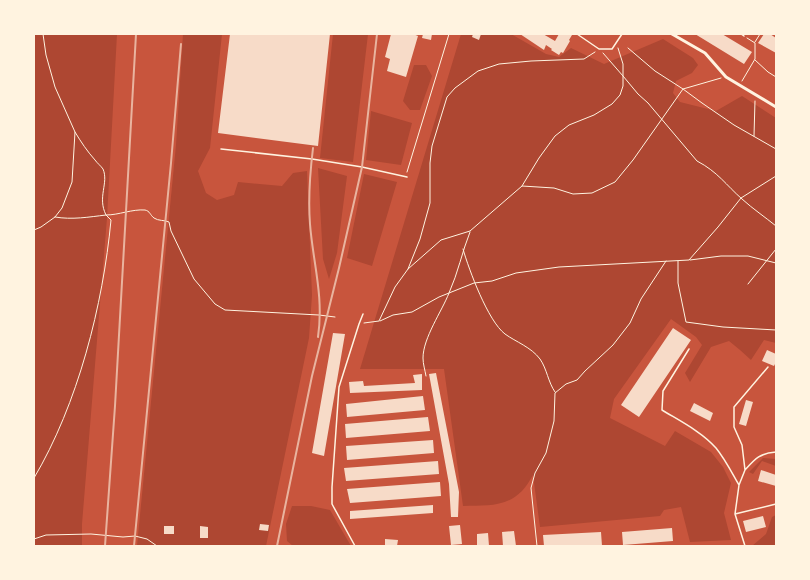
<svg xmlns="http://www.w3.org/2000/svg" width="810" height="580" font-family="Manrope,sans-serif">
	<style>
		.green { fill: #ae4732 }
		.building { fill: #f7dbc8 }
		.lines { fill: none; stroke-linecap: round; stroke-linejoin: round }
		.path { stroke: #fff3e0; stroke-width: 1 }
		.service { stroke: #fff3e0; stroke-width: 1.5 }
		.minor { stroke: #fff3e0; stroke-width: 3 }
		.rail { stroke: #e9b49f; stroke-width: 2 }
	</style>
	<rect width="100%" height="100%" fill="#c8553d"/>
	<path class="green" d="M34,34H117L107,218L82,524V546H34Z
		M183,34H222L210,148L198,171L206,193L217,200L234,195L238,182L282,186L293,173L307,171L312,295L309,338L266,546H137L176,145Z
		M333,34H368L353,162L320,158Z
		M461,34H511L546,54L559,57L571,48L604,64L663,39L693,58L698,65L692,73L676,81L673,93L680,102L716,111L742,96L776,118V343L764,340L751,360L740,350L729,341L711,347L690,382L685,373L702,345L696,337L671,319L614,399L610,418L665,446L675,431L711,452L723,467L731,483L724,513L731,540L690,542L681,507L664,510L660,516L540,527L533,475C530,480 526,487 522,491C505,508 485,505 463,506L444,369H360Z
		M414,65H426L432,76L420,110H410L403,101Z
		M371,111L412,123L401,165L366,160Z
		M318,168L347,176L337,253L329,279L323,259Z
		M364,174L397,182L372,266L347,258Z
		M763,458L776,459V466L762,461L753,474L749,472Z
		M292,506H311L330,510L351,546H293L287,541L286,524Z
		M776,515V546H752L766,534L772,517Z"/>
	<path class="building" d="M230,34H330L318,146L218,133Z
		M391,34H413L418,36L406,77L387,71L390,59L385,57Z
		M423,34H432L431,40L422,38Z
		M473,34H481L479,40L472,37Z
		M520,34H543L555,41L559,34H569L572,35L569,40L570,41L563,53L561,52L559,55L551,50L552,49L546,45L544,50Z
		M695,34H722L752,52L744,64Z
		M764,34H770L776,38V53L758,43Z
		M673,328L691,340L639,417L621,405Z
		M333,333L345,334L324,456L312,453Z
		M767,350L776,354V362L774,366L762,361Z
		M436,373L459,492L458,517H451L449,484L429,374Z
		M422,374V390L350,393L349,382L363,381L364,386L415,383L413,375Z
		M423,396L425,410L347,417L346,404Z
		M746,400L753,402L746,426L739,424Z
		M694,403L713,413L710,421L690,411Z
		M428,417L430,431L346,438L345,424Z
		M433,440L434,453L347,460L346,446Z
		M438,461L439,474L346,481L344,468Z
		M761,470L776,475V486L758,481Z
		M440,482L441,496L350,503L347,489Z
		M433,505V513L350,519V511Z
		M763,516L766,527L746,532L743,521Z
		M260,524L269,525L268,531L259,530Z
		M460,525L462,544L451,545L449,526Z
		M164,526H174V534H164Z
		M200,526L208,527V538H200Z
		M672,528L673,541L623,545L622,532Z
		M514,531L516,546H503L502,532Z
		M601,532L602,546H544L543,535Z
		M488,533L489,546H477V534Z
		M385,539L398,540L397,546H385Z"/>
	<g class="lines">
		<path class="path" d="M755,42L760,34
			M618,48L623,64V76L638,94L648,103L697,161C718,172 726,185 742,199C753,209 765,217 776,226
			M628,48L655,71L683,89L702,103L734,125L776,149
			M755,60L768,72L776,77
			M742,81L755,59V43L747,38
			M75,132C81,142 87,151 95,160C97,163 101,166 103,169C109,183 97,197 106,215C119,215 132,209 145,210C150,211 150,215 154,218C158,221 165,220 169,222L171,231L194,279L215,304L225,310L319,315L335,317
			M754,136L755,101
			M407,172L449,34
			M522,186L539,158L555,136L569,125L594,115L612,104L620,95L623,86V76L603,53
			M34,230L41,227L55,217L62,208L72,182L75,132L55,87L46,55L43,34
			M463,249C469,270 488,321 505,334C516,342 531,347 540,359C547,369 548,382 555,392
			M690,260L721,256H748L776,263
			M678,261V283L686,322L723,327L776,330
			M408,269L420,239L430,203V163L432,146L447,97L455,88L478,71L499,64L531,61L584,59L595,52
			M748,284L776,249
			M380,321L393,315L412,312L439,297L474,283L492,281L516,273L559,267L689,260L718,227L741,198L776,176
			M364,323L379,321L395,287L408,269L441,240L470,231L522,186L554,188L573,194L592,193L615,182L633,160L683,89L721,78
			M426,376C425,370 423,364 423,358C423,338 442,311 449,293C458,273 462,252 470,232
			M34,478C78,404 103,305 111,220L106,215C89,217 72,220 55,217
			M34,539L46,535L91,534L123,537L135,536L147,539L157,546
			M537,546L531,488L535,473L546,453L554,421L555,393L566,384L577,380L585,371L613,345L630,323L641,299L666,261"/>
		<path class="service" d="M577,34L599,49H612L622,34
			M741,34L744,36
			M221,149L312,159L362,167L407,177
			M689,349L663,391L662,410C680,421 702,432 716,448C725,459 732,473 739,485
			M745,470C755,459 760,453 776,452
			M735,514L776,504
			M34,545V546
			M355,546L332,504V487L339,387L359,324L363,314
			M745,546L735,514L739,485L745,470L742,445L734,427V407L768,367"/>
		<path class="minor" d="M672,34L705,53L726,77L776,107"/>
		<path class="rail" d="M313,148C310,173 308,199 310,224C313,263 324,296 318,337
			M105,546L115,406L136,34
			M134,546L171,163L181,44
			M277,546L312,376L339,268L362,167L377,34"/>
	</g>
	<rect width="810" height="580" fill="none" stroke="#fff3e0" stroke-width="70"/>
</svg>
